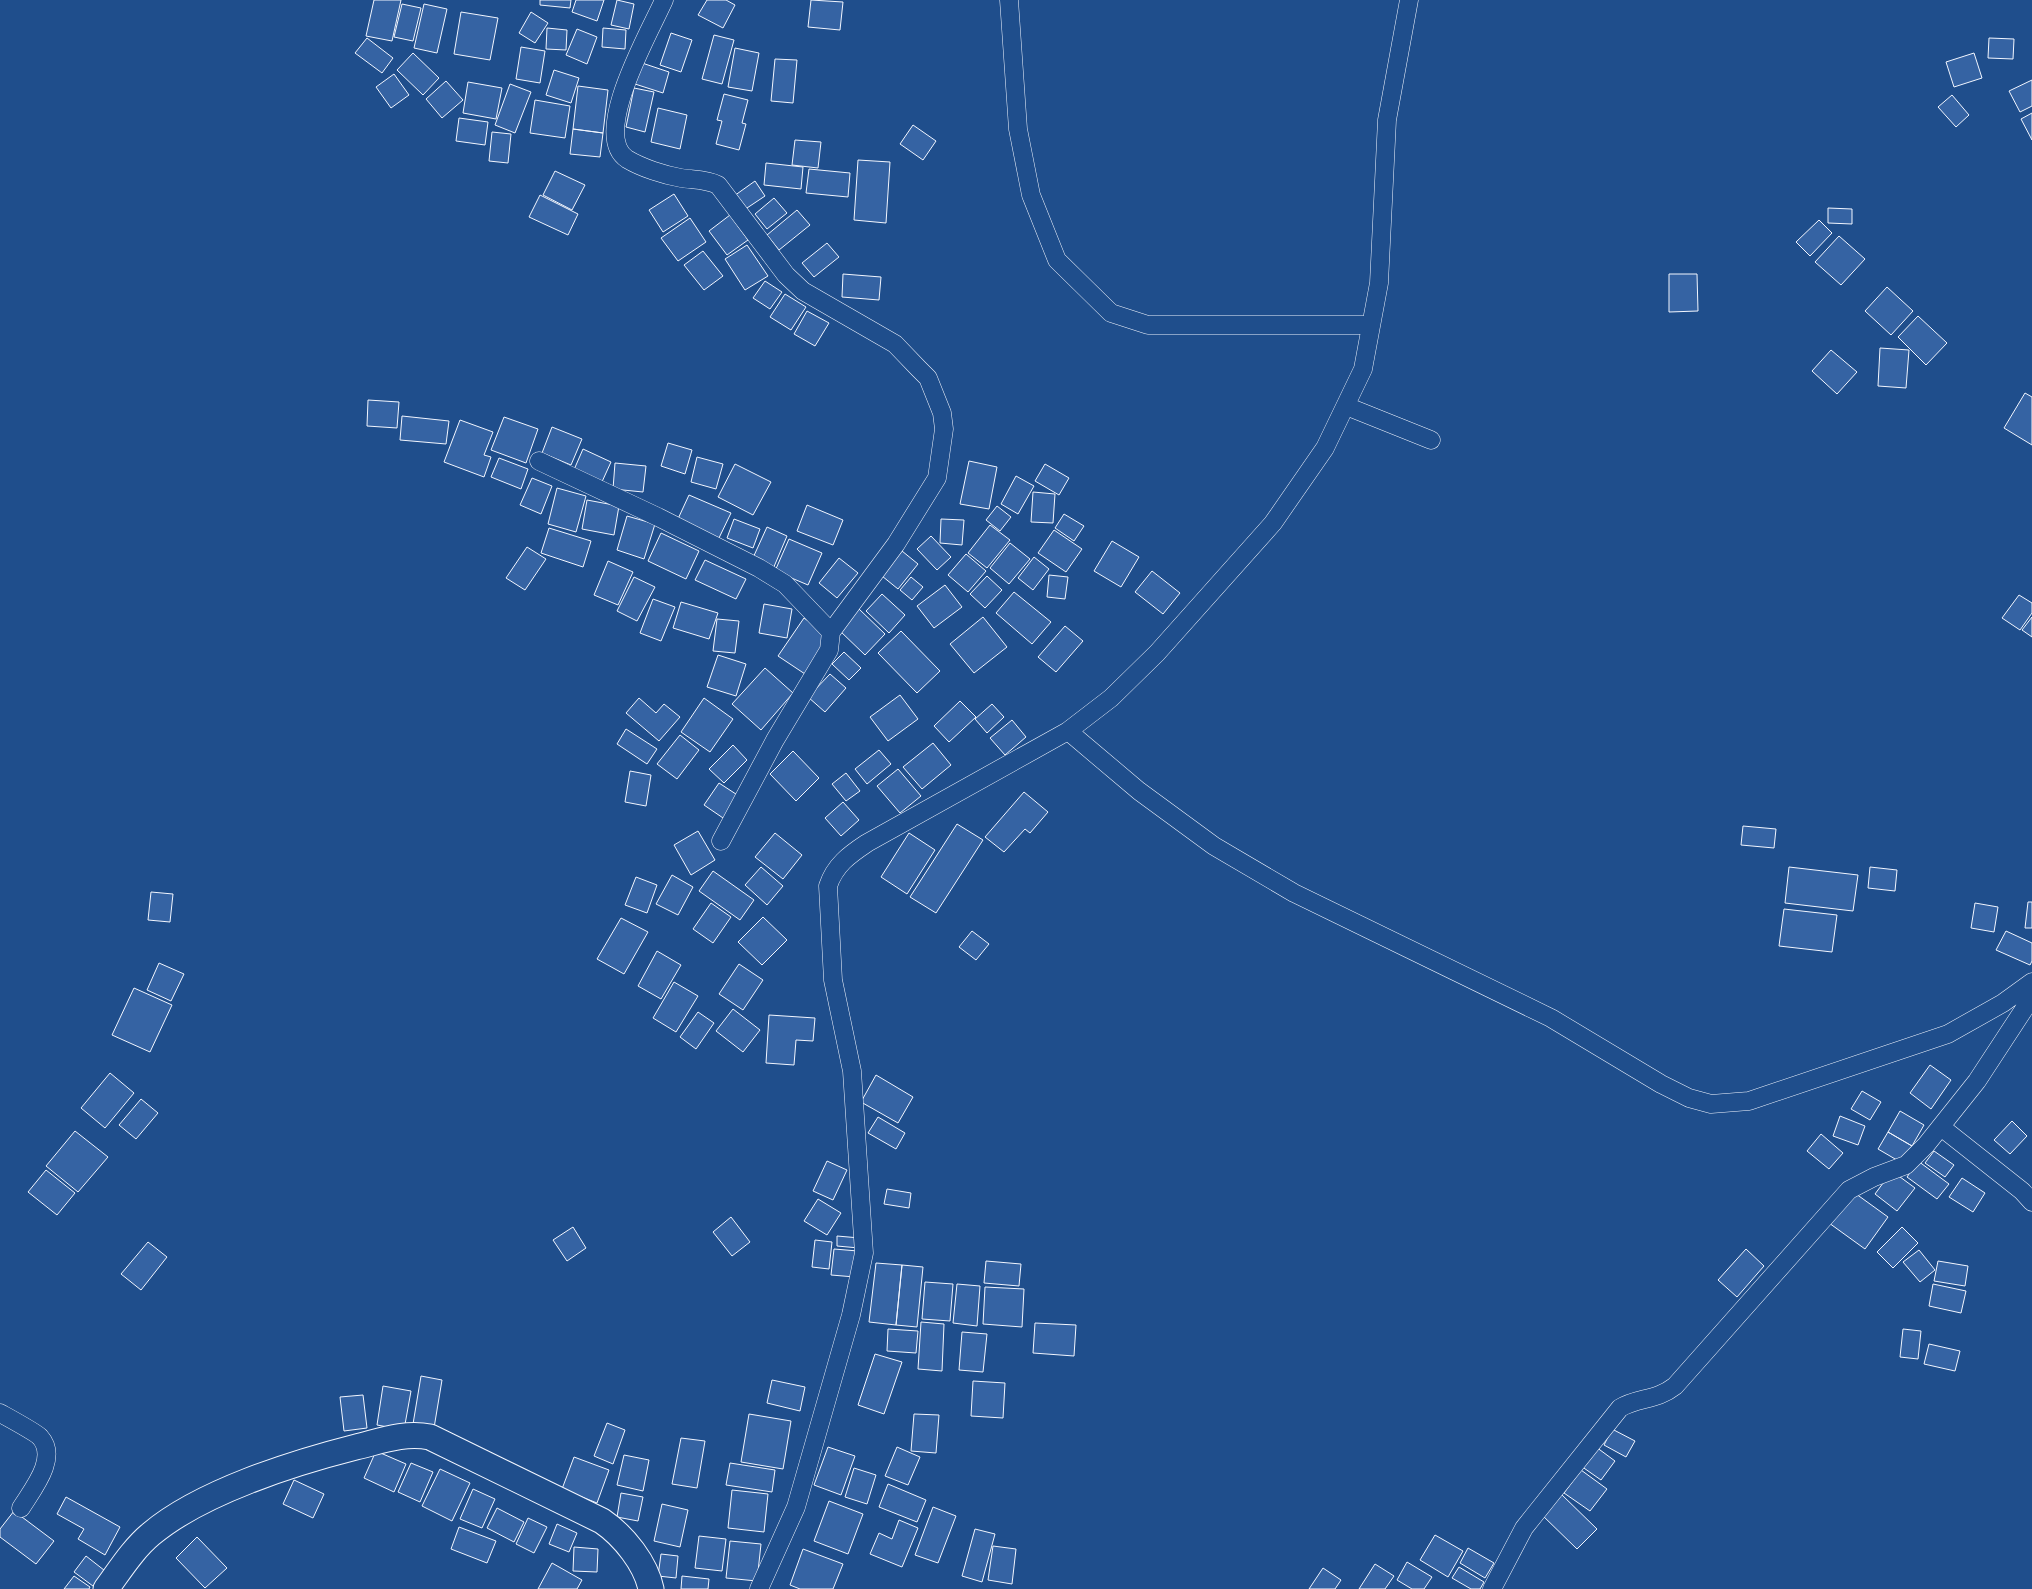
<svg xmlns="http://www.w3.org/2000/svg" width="2032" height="1589" font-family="'Exo 2',sans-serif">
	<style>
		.building { fill: #3563a3; stroke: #f2f6ff }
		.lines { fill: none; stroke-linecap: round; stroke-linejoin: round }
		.street-casing { stroke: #f2f6ff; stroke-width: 19 }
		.secondary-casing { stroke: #f2f6ff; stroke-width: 27 }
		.street { stroke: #1f4e8c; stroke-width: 18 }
		.secondary { stroke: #1f4e8c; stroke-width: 25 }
	</style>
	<rect width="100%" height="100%" fill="#1f4e8c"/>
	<path class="building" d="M374,0H401L392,41L366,36Z
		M540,0H571L570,8L540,5Z
		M576,0H604L597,21L572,12Z
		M617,0L634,4L629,29L611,25Z
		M707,0H726L735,5L723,28L698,15Z
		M811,0L843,2L840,30L808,27Z
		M402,4L421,8L413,41L394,37Z
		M424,4L447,9L437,53L414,48Z
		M461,12L498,18L490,60L454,54Z
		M531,12L548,23L535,43L519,33Z
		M547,28L567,30L566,50L546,49Z
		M603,28L626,30L625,49L602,47Z
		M577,29L597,37L587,64L566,55Z
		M671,33L692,40L681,72L660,65Z
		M714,35L734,40L722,84L702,79Z
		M367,38L393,58L382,73L355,53Z
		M1989,38L2014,39L2013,59L1988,58Z
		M521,47L545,51L540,83L516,79Z
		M735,48L759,53L752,91L728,87Z
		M413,53L439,78L423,95L397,70Z
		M1974,53L1982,78L1954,87L1946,62Z
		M775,59L797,60L793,103L771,101Z
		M642,63L669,72L663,93L635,84Z
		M554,70L579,78L571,103L546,95Z
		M394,74L409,95L391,108L376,87Z
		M2032,80V106L2020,112L2009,91Z
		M446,81L463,100L442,118L426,99Z
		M468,82L502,88L496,119L463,113Z
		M510,84L531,92L515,133L495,125Z
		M578,86L608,90L603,133L573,129Z
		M634,88L654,92L645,132L626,127Z
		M724,94L748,100L742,123L746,124L739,150L716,144L722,121L717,120Z
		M1952,95L1969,115L1956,127L1938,107Z
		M535,100L570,106L565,138L530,133Z
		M658,108L687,115L680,149L651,142Z
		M2032,113V140L2021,119Z
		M459,118L488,122L485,145L456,141Z
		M913,125L936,141L923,160L900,144Z
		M573,129L603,133L600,157L570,154Z
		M492,132L511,134L508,163L489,161Z
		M795,140L821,142L818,168L792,165Z
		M858,160L890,162L886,223L854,220Z
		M766,163L803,167L801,189L764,185Z
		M809,169L850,173L848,197L806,193Z
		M555,171L585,185L572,210L543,195Z
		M755,181L765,196L744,210L734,196Z
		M674,194L688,216L663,232L649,210Z
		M540,195L578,214L568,235L529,217Z
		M774,198L787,213L767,229L755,214Z
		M1828,208L1852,209V224L1828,223Z
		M797,210L810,225L779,250L767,235Z
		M730,215L748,240L727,255L709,231Z
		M690,218L706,242L678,261L661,238Z
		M1819,220L1832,233L1810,256L1796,242Z
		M1839,236L1865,259L1841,285L1815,262Z
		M827,243L839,257L814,277L802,263Z
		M747,245L768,276L745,290L725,259Z
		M703,251L723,276L704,290L684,265Z
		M843,274L881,277L879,300L842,297Z
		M1669,274H1697L1698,311L1669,312Z
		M765,281L782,292L770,309L753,298Z
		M1887,287L1913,311L1891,335L1865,311Z
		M785,294L806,307L791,330L770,317Z
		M807,311L829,323L815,346L794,334Z
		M1918,316L1947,343L1926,365L1898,337Z
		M1880,348L1909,350L1906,388L1878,386Z
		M1831,350L1857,372L1837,394L1812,371Z
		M2025,393L2032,397V445L2004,428Z
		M368,400L399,402L397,428L367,426Z
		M402,416L449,421L446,444L400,440Z
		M504,417L538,429L526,463L491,450Z
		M460,420L493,432L484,455L491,457L484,477L444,462Z
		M552,427L582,439L571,465L542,453Z
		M668,443L692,450L685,474L661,466Z
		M583,449L611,462L601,484L573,472Z
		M697,457L723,464L716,489L691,482Z
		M499,458L528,469L521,489L491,477Z
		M969,461L997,467L989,509L960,504Z
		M615,463L646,466L643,492L613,489Z
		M735,464L771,482L753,515L718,497Z
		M1045,464L1069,478L1059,495L1035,481Z
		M1016,476L1034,486L1018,514L1001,504Z
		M532,478L552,486L541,514L520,505Z
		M557,488L586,496L576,532L548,524Z
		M1033,492L1055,494L1053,523L1031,522Z
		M689,495L731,513L718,540L677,521Z
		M587,500L619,506L614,535L582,529Z
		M807,505L843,520L833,545L797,531Z
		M997,506L1011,517L1000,531L986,520Z
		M1064,514L1084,526L1074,541L1055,528Z
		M627,516L655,524L644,559L617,550Z
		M734,519L760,529L753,548L727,538Z
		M941,519L964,520L962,545L940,543Z
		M990,525L1010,540L987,568L968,553Z
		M767,527L787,536L773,569L752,560Z
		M549,528L591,541L583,567L541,553Z
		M1054,530L1082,549L1066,572L1038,553Z
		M661,533L699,551L686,579L648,561Z
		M931,536L951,557L937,570L917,549Z
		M789,539L822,553L808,585L775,571Z
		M1112,541L1139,557L1121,587L1094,571Z
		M1010,543L1030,559L1009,584L990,568Z
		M527,547L546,559L525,590L506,578Z
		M902,551L918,564L898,589L882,576Z
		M966,554L986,571L968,592L948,575Z
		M1034,557L1049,569L1033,590L1018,578Z
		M839,558L858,573L837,598L819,583Z
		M705,560L746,579L736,599L695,580Z
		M608,561L633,572L618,605L594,595Z
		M1152,571L1180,593L1163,614L1135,592Z
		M1049,575L1068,577L1065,599L1047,597Z
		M987,576L1002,590L985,608L970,594Z
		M634,577L655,587L637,621L617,611Z
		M911,577L923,587L912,600L900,590Z
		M945,585L962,607L934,628L917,606Z
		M1014,592L1051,622L1032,644L996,613Z
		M882,594L905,615L889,633L866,611Z
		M2019,595L2032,603V613L2020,630L2002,618Z
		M653,599L675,607L661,641L640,633Z
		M681,602L718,613L709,639L673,628Z
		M764,604L792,609L787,638L759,633Z
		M859,609L885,634L865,655L839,630Z
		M983,617L1007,647L974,673L950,644Z
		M2032,617V637L2022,630Z
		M804,618L831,637L805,674L778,656Z
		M717,619L739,621L735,653L713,651Z
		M1065,626L1083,641L1056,672L1038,657Z
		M901,631L940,671L917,693L878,653Z
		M844,652L861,668L849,680L832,664Z
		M718,655L746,664L736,696L707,687Z
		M765,668L793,693L761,730L732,704Z
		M830,674L846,688L825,712L808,697Z
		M900,695L918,719L888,741L870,717Z
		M639,698L656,713L664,704L680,717L659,741L626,713Z
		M704,698L733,719L710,752L681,732Z
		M960,701L976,717L949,742L934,726Z
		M992,704L1004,717L987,733L975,719Z
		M1012,720L1026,737L1005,755L990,738Z
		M626,729L657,749L647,764L617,744Z
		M680,735L699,750L677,779L657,764Z
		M933,743L951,765L922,789L903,767Z
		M733,745L747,760L724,783L709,769Z
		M879,750L891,764L867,784L855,769Z
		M793,751L819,778L796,801L770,774Z
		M898,769L921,796L900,813L877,786Z
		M630,771L651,775L646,806L625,802Z
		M846,773L860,791L846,801L832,784Z
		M719,783L742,798L726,820L704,805Z
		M1024,792L1048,812L1030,833L1025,829L1004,852L985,837Z
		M843,802L859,820L841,836L825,818Z
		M957,824L983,840L936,913L910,897Z
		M1743,826L1776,829L1774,848L1741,845Z
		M698,831L715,860L691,875L674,845Z
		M775,833L802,855L783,879L755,857Z
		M909,833L935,850L907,894L881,877Z
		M761,867L783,886L767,905L745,885Z
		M1789,867L1858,875L1853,911L1785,903Z
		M1870,867L1897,870L1895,891L1868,888Z
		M713,871L754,900L740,920L699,891Z
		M672,875L693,887L678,915L656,904Z
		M636,877L657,885L647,913L625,905Z
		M151,892L173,894L170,922L148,920Z
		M2028,902H2032V928H2025Z
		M711,903L731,917L713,943L693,929Z
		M1975,903L1998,907L1994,932L1971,928Z
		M1784,909L1837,915L1832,952L1779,946Z
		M763,917L787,940L762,965L738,942Z
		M621,918L648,932L624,974L597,959Z
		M972,931L989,944L976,960L959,947Z
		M2006,931L2032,943V961L2030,965L1996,950Z
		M657,951L681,965L661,999L638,986Z
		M159,963L184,974L171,1001L147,990Z
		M739,964L763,980L743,1010L719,994Z
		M674,982L698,996L676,1032L653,1018Z
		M134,988L172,1005L150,1052L112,1035Z
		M733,1009L760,1030L743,1052L716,1031Z
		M698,1012L714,1023L696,1049L680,1037Z
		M769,1015L815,1018L813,1041L796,1040L794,1065L766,1063Z
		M1930,1065L1951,1080L1931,1109L1910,1093Z
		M110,1073L134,1093L105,1128L81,1108Z
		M876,1075L913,1097L898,1123L861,1102Z
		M1862,1091L1881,1102L1870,1120L1851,1109Z
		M141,1099L158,1113L136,1139L119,1125Z
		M1900,1111L1924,1125L1912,1146L1888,1132Z
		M1840,1116L1865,1126L1858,1145L1833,1136Z
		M878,1117L905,1133L896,1149L868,1133Z
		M2012,1121L2027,1136L2010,1154L1994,1140Z
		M75,1131L108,1157L78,1192L46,1166Z
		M1888,1132L1912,1146L1902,1163L1878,1149Z
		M1821,1134L1843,1153L1829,1169L1807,1151Z
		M1934,1151L1954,1165L1945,1177L1925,1163Z
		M827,1161L847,1170L833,1200L813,1191Z
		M1918,1161L1949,1184L1937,1199L1907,1177Z
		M46,1170L75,1193L57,1215L28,1192Z
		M1892,1171L1915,1188L1897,1211L1875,1194Z
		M1962,1178L1985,1193L1973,1212L1949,1197Z
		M887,1189L911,1193L909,1208L884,1204Z
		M1852,1191L1888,1217L1865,1249L1829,1223Z
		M818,1199L841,1213L827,1235L804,1221Z
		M731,1217L750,1242L732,1256L713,1232Z
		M573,1227L586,1248L567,1261L553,1240Z
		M1902,1227L1918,1243L1893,1268L1877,1252Z
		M837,1236L860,1238L859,1248L837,1246Z
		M815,1240L832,1242L829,1269L812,1267Z
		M148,1242L167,1257L141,1290L121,1274Z
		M834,1249L858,1251L855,1277L831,1275Z
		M1746,1249L1764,1266L1737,1297L1718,1280Z
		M1919,1250L1935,1270L1920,1282L1903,1262Z
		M986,1261L1021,1264L1019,1286L984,1283Z
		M1938,1261L1968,1266L1965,1286L1934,1281Z
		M876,1263L902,1265L896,1325L869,1322Z
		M902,1265L923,1267L917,1327L896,1325Z
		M925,1282L953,1284L950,1321L922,1319Z
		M957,1284L980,1286L977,1326L953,1323Z
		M1933,1284L1966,1291L1961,1313L1929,1306Z
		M985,1287L1024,1289L1022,1327L983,1324Z
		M921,1322L944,1324L942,1371L918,1369Z
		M1035,1323L1076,1325L1074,1356L1033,1353Z
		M888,1329L918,1331L916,1353L887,1351Z
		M1903,1329L1921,1331L1918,1359L1900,1357Z
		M962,1332L987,1334L983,1372L959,1370Z
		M1929,1344L1960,1351L1955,1371L1924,1364Z
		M875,1354L902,1362L884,1414L858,1405Z
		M421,1376L442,1380L434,1428L413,1424Z
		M772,1380L805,1387L800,1411L767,1403Z
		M973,1381L1005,1383L1003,1418L971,1416Z
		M383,1386L411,1391L404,1430L377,1425Z
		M363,1395L367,1428L344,1431L340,1397Z
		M749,1414L791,1421L783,1469L741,1462Z
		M914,1414L939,1415L936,1453L911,1451Z
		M607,1423L625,1430L613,1464L594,1456Z
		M1612,1429L1635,1441L1626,1457L1604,1445Z
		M681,1438L705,1441L697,1488L672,1484Z
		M828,1447L855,1456L841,1495L814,1485Z
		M897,1447L920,1457L908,1485L885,1476Z
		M1596,1447L1615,1461L1601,1480L1581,1466Z
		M376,1451L406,1464L394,1492L364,1478Z
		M624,1455L649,1460L643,1491L617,1485Z
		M574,1457L609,1470L597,1503L562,1489Z
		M411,1463L433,1472L420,1502L398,1492Z
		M730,1463L775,1470L772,1492L726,1485Z
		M854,1468L876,1475L867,1504L845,1497Z
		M440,1469L470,1483L452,1521L422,1506Z
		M1581,1470L1607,1489L1590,1511L1564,1493Z
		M294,1480L324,1494L313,1518L283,1504Z
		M888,1484L926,1500L917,1522L879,1507Z
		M473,1489L495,1499L482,1528L460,1519Z
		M732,1490L768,1494L764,1532L728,1528Z
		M621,1493L643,1497L638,1521L617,1517Z
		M1560,1493L1597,1529L1577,1549L1540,1513Z
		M66,1497L120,1527L105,1555L78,1539L84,1529L57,1514Z
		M829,1501L863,1514L848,1554L814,1541Z
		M662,1504L688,1510L680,1547L654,1541Z
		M933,1507L956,1516L938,1563L915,1555Z
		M497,1508L524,1522L514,1542L487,1528Z
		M14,1511L54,1541L36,1564L0,1537V1529Z
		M528,1518L547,1527L534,1553L516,1544Z
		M899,1520L918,1528L902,1567L870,1554L879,1533L892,1539Z
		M557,1524L577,1533L569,1552L549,1544Z
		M459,1527L496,1541L487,1563L451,1549Z
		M975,1529L995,1534L982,1582L962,1576Z
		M1435,1535L1463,1551L1448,1577L1420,1560Z
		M699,1536L726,1539L722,1571L695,1568Z
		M197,1537L227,1568L205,1588L176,1558Z
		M730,1541L761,1544L757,1581L726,1578Z
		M993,1546L1016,1549L1012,1584L988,1580Z
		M574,1547L598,1549L597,1572L573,1571Z
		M1468,1548L1494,1563L1485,1578L1460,1563Z
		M803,1549L843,1564L833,1589H800L790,1585Z
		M661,1554L678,1556L676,1578L658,1576Z
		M86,1556L109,1574L97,1589L74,1572Z
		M1407,1562L1432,1577L1424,1589H1412L1397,1580Z
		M552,1563L582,1580L577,1589H538Z
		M1375,1564L1394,1576L1385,1589H1359Z
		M1459,1567L1484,1582L1480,1589H1471L1452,1578Z
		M1323,1568L1341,1580L1335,1589H1309Z
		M74,1576L90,1587L89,1589H64Z
		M682,1576L709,1579L708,1589H681Z"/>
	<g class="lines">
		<defs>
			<path id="street" d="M1009,0L1018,129L1031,195L1057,260L1111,313L1148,325H1371
				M1346,406L1431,440
				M539,461L658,517L759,568L785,584L831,632L896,544L937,478L944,429L942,413L928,378L918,368L895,344L803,291L786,275L718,185C706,179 693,180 681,178C664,175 642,168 627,159C590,134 651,30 664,0
				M1068,731L1139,791L1214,846L1294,893L1551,1018L1661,1084L1689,1098L1711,1104L1749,1101L1948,1034L2003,1003L2032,982
				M721,841L775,740L829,650L831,632
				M1941,1127L2022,1191L2032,1202
				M0,1413C9,1418 35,1432 40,1437C59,1458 32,1490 21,1508
				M759,1589L796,1507L851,1315L864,1253L852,1071L833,980L828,886C835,865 849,855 867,843L1068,731L1111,698L1157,653L1273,523L1325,448L1363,369L1379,283L1387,120L1409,0
				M1492,1589L1524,1528L1620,1408C1638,1397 1656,1401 1675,1386L1849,1190L1874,1177L1906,1165L1926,1145L1977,1081L2032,997"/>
			<path id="secondary" d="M106,1589C120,1570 133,1549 151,1534C201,1492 293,1463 356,1447C381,1441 404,1432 430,1437L602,1521C624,1536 646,1564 651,1589"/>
		</defs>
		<use href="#street" class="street-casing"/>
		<use href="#secondary" class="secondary-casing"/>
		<use href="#street" class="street"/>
		<use href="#secondary" class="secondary"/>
	</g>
</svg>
